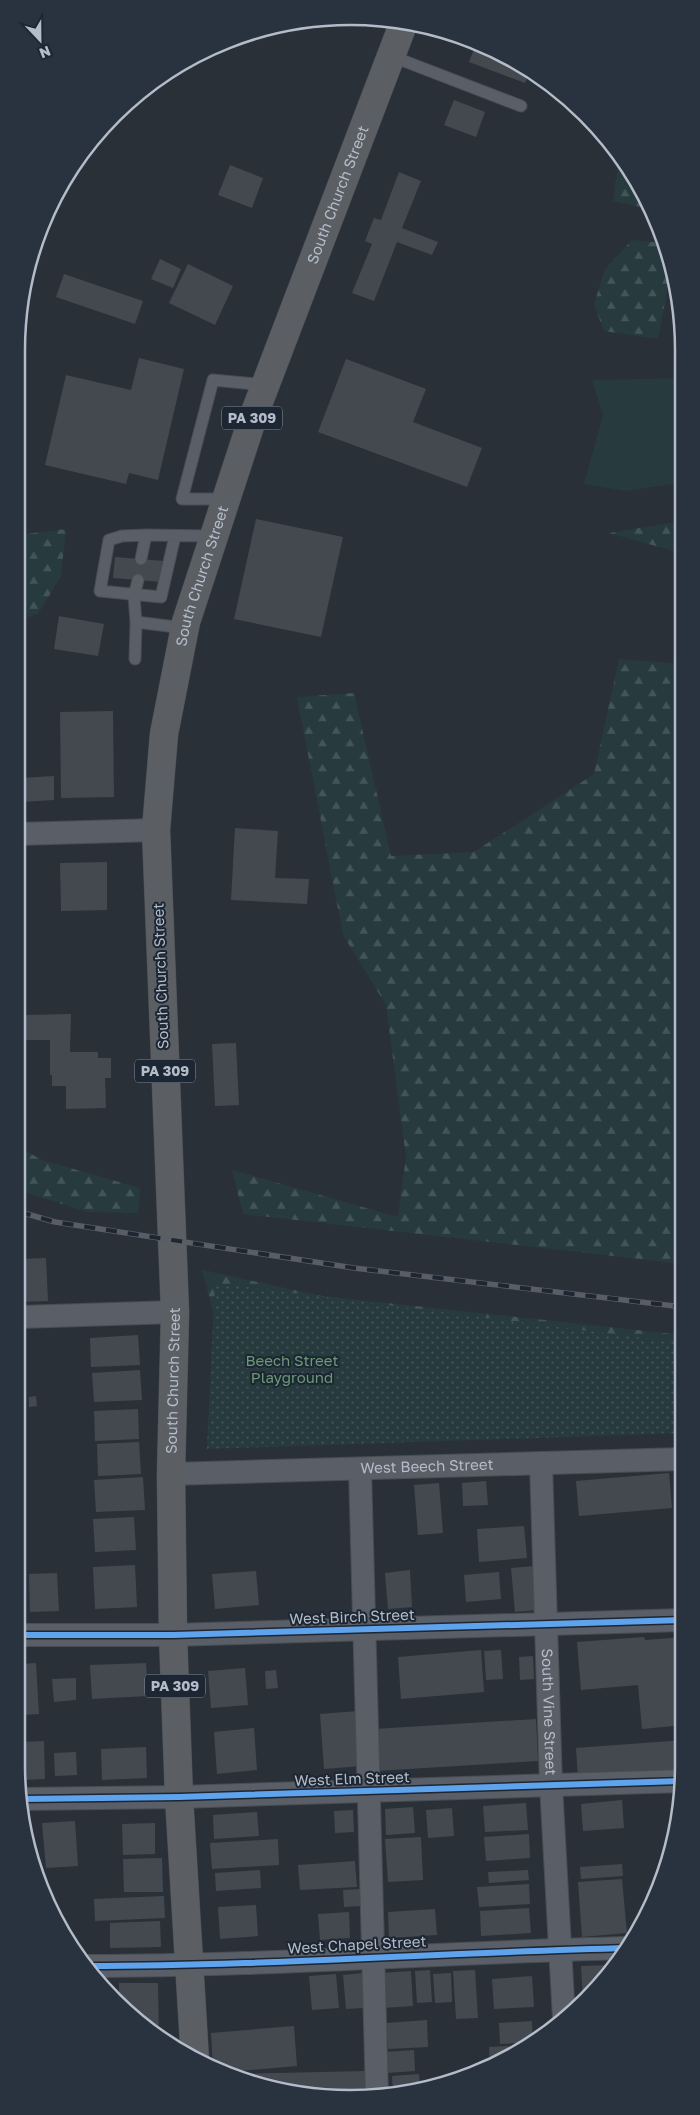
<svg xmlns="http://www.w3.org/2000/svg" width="700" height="2115" font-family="'Golos Text',sans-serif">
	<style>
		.green { fill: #273a3e }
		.forest { fill: url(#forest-firs) }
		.park { fill: url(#park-dots) }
		.building { fill: #444950 }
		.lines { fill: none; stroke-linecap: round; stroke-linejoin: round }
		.service-casing { stroke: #484c53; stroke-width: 13 }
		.minor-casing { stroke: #484c53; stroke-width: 24 }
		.trunk-casing { stroke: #474c53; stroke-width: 29 }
		.service { stroke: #5a5e66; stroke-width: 11 }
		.minor { stroke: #5a5e66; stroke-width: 22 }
		.trunk { stroke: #5b5f64; stroke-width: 28 }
		.rail-casing { stroke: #595d64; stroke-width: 5.5 }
		.rail { stroke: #1d2633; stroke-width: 4; stroke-dasharray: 11; stroke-linecap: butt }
		.cycleway-casing { stroke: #1d2633; stroke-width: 9 }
		.cycleway { stroke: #60a3ed; stroke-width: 6 }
		.labels { text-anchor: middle; stroke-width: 4; stroke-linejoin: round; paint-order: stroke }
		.shield { fill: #1d2633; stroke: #878f9c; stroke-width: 1 }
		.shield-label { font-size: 14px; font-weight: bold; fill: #b4bcc9 }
		.street-label { font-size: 15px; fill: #b4bcc9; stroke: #1d2633 }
		.park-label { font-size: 15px; fill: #6b9a76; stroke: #1d2633 }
		.rim { fill: none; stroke: #b4bcc9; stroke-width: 2.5 }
	</style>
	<defs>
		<pattern id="forest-firs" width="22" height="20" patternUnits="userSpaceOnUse" patternTransform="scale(1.25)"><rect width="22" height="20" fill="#273a3e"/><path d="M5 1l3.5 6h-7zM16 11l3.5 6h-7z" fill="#445559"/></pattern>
		<pattern id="park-dots" width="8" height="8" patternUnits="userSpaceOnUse" patternTransform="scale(1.25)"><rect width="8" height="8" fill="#273a3e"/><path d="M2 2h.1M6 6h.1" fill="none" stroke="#445559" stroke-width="1.8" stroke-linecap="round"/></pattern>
	</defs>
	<rect width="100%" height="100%" fill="#2a3038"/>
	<path class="green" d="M681,378V483L625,491L584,484L603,415L592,380Z"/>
	<path class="forest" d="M619,159L650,209L613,201Z
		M632,240L662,243L671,270L658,339L604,331L594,304L605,269Z
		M681,521V553L609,533Z
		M66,529L61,576L38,614L17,620V535Z
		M619,659L682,664L683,1264L243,1214L232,1170L398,1217L406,1157L386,1005L343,935L297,697L354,693L391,856L474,852L594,774Z
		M20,1148L42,1160L140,1188L138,1213L88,1212L20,1191Z
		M202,1270L322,1296L683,1335V1353L217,1326Z"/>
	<path class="park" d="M215,1283L683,1343V1433L207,1449Z"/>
	<path class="building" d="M476,44L517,61L530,72L525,83L469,62Z
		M454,100L485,112L476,137L444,125Z
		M230,165L263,178L252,208L218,195Z
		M399,172L421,181L402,228L438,242L432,255L397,242L374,301L352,293L372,244L365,241L374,218L381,220Z
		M160,259L181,269L173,288L151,279Z
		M188,264L233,286L215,325L169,303Z
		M64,274L143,301L135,324L56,297Z
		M139,358L184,369L158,480L129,473L126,484L45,465L66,375L131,390Z
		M346,359L426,389L413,422L482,448L467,487L318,432Z
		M256,519L343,537L321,637L234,619Z
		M115,557L164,561L162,582L113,578Z
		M59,616L104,624L98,656L54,649Z
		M113,711L114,797L61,798L60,712Z
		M18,728H25V747L18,748Z
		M54,776V800L22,802L21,778Z
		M235,828L278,831L275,878L309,879L307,904L231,900Z
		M107,862V910L61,911L60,863Z
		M71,1014L70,1052H98V1058H111V1078H105L106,1108L66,1109V1086H52V1075H50V1040H23V1015Z
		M236,1043L239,1105L215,1106L212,1044Z
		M46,1258L48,1301L22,1302L20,1259Z
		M138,1335L140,1365L91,1367L90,1338Z
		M140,1370L142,1400L94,1402L92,1373Z
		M36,1396L37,1406L29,1407V1397Z
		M138,1409L139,1439L95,1441L94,1411Z
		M139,1442L141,1474L98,1476L97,1444Z
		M669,1473L672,1508L579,1516L576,1481Z
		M143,1477L145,1510L96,1512L94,1480Z
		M486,1481L488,1505L463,1506L462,1483Z
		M439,1483L443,1533L418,1535L414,1485Z
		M134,1517L136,1550L95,1552L93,1519Z
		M524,1526L527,1558L479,1562L477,1529Z
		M135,1565L137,1607L95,1609L93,1567Z
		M534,1566L537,1610L515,1612L511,1568Z
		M410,1570L412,1607L388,1609L385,1573Z
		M256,1571L259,1605L215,1609L212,1574Z
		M499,1572L501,1599L466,1602L464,1575Z
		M57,1573L59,1611L30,1612L29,1574Z
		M644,1637L645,1640L684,1637V1725L642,1729L638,1685L581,1690L577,1642Z
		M481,1650L484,1692L401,1699L398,1657Z
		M501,1650L503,1679L486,1680L484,1651Z
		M533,1656L534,1679L520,1680L519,1657Z
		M36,1663L39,1714L22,1715V1664Z
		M146,1663L148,1696L92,1699L90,1665Z
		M245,1668L248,1705L211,1708L208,1671Z
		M276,1670L278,1688L266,1689L265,1671Z
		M76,1678V1700L54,1702L52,1679Z
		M358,1711L362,1766L324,1769L320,1714Z
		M536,1719L538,1761L376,1771L374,1729Z
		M254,1728L257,1770L217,1774L214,1732Z
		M684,1740L683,1770L578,1778L576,1748Z
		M44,1741L45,1779L22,1780V1742Z
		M146,1747L147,1778L102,1780L101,1749Z
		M76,1752L77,1775L55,1776L54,1753Z
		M622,1800L624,1828L583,1831L581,1804Z
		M526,1803L528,1830L485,1832L483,1806Z
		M413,1807L415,1833L386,1835L385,1809Z
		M452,1808L454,1836L428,1838L426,1810Z
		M353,1810L354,1832L335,1833L334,1811Z
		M257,1812L259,1836L214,1839L213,1815Z
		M75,1821L78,1866L46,1868L42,1823Z
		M155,1823V1854L123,1855L122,1824Z
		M529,1834L530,1858L486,1861L484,1837Z
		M421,1837L423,1880L388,1882L385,1839Z
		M278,1839L279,1865L212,1869L210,1843Z
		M162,1858L163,1892H124L123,1859Z
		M355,1861L357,1887L300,1890L298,1865Z
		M622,1864L623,1876L581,1879L580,1867Z
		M260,1870L261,1888L216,1891L215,1873Z
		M528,1870L529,1880L489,1883L488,1872Z
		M622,1879L627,1933L582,1937L578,1882Z
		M529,1884L530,1904L479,1907L477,1887Z
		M361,1889L362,1906L344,1907L343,1890Z
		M164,1896L165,1918L95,1921L94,1899Z
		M256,1905L258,1936L220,1939L218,1907Z
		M529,1908L531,1933L481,1936L480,1911Z
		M435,1909L437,1935L389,1938L388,1912Z
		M349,1912L350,1938L320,1940L318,1914Z
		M160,1921L161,1947L110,1948V1923Z
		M610,1965H615L583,2003L581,1966Z
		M430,1970L432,2002L417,2003L415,1971Z
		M475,1970L478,2018L456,2019L453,1971Z
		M411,1971L413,2006L383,2008L381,1973Z
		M363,1973L365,2008L346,2009L343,1975Z
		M451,1973L452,2002L435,2003L433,1974Z
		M336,1974L339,2008L312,2010L309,1976Z
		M532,1976L534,2007L494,2009L492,1979Z
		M119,1983H158L159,2037L147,2030L119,2004Z
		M427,2020L428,2047L388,2049L386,2023Z
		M532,2021L533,2042L500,2044L499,2023Z
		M294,2026L297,2066L227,2072L213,2068L211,2033Z
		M530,2045L490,2063L489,2047Z
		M414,2050L415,2071L386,2073L385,2052Z
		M365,2071V2098L307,2096L234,2074Z
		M419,2074L420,2090L393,2095L392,2076Z"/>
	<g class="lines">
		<defs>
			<path id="service" d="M379,18L402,27
				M391,56L521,106
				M225,499H182L213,380L265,385
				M146,535L122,536L109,540L100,591L161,597L175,536
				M141,559L146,535L213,536
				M138,580L134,596L136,622L184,628
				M135,659L136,622"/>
			<g id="minor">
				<path d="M18,834L156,830"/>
				<path d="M20,1317L175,1312"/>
				<path id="s1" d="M541,1463L551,1785L564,2019"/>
				<path d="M360,1469L377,2097"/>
				<path id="s2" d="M171,1474L683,1459"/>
				<path d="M22,1635H173L683,1620"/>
				<path d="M22,1799L179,1797L682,1781"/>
				<path d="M87,1966C268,1966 448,1952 629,1948"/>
			</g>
			<g id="trunk">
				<path id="s3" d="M195,2060L179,1797L173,1635L171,1474L175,1312L156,830L164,734L186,622L252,420L404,22"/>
			</g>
		</defs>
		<use href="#service" class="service-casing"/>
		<use href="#minor" class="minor-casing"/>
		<use href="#trunk" class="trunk-casing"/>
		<use href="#service" class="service"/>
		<use href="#minor" class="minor"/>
		<use href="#trunk" class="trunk"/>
		<defs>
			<path id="rail" d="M20,1212L55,1222L354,1268L683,1307"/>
		</defs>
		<use href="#rail" class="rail-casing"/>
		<use href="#rail" class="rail"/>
		<defs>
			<path id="cycleway" d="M22,1635H173L683,1620
				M22,1799L179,1797L682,1781
				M87,1966C268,1966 448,1952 629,1948"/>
		</defs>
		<use href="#cycleway" class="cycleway-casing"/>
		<use href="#cycleway" class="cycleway"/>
	</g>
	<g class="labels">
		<g class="shield">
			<rect x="222" y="406.5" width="60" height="23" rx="4"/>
			<rect x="135" y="1059.5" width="60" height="23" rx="4"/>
			<rect x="145" y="1674.5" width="60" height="23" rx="4"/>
		</g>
		<g class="shield-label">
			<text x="252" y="423">PA 309</text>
			<text x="165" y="1076">PA 309</text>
			<text x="175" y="1691">PA 309</text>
		</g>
		<g class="street-label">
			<text dy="5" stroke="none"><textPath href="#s3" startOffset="1895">South Church Street</textPath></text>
			<text dy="5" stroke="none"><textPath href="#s3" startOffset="1490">South Church Street</textPath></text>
			<text transform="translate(161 976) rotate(-92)" y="5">South Church Street</text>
			<text dy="5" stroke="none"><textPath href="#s3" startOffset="680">South Church Street</textPath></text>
			<text dy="5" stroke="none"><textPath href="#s2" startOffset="256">West Beech Street</textPath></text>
			<text transform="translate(352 1617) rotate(-2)" y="5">West Birch Street</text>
			<text dy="5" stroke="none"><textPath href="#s1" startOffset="249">South Vine Street</textPath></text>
			<text transform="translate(352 1779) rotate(-2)" y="5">West Elm Street</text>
			<text transform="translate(357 1945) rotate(-3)" y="5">West Chapel Street</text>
		</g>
		<g class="park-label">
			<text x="292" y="1366">Beech Street<tspan x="292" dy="17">Playground</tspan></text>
		</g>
	</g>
	<path d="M0 0H700V2115H0ZM350 25H350A325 325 0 0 1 675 350V1765A325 325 0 0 1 350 2090H350A325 325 0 0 1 25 1765V350A325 325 0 0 1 350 25Z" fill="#29323f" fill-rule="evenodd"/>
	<path class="rim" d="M350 25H350A325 325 0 0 1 675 350V1765A325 325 0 0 1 350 2090H350A325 325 0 0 1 25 1765V350A325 325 0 0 1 350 25Z"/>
	<g transform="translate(40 40) rotate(158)" stroke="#1d2633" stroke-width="4" paint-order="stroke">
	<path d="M0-4L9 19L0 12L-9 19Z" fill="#b4bcc9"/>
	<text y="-8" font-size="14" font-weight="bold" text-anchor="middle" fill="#b4bcc9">N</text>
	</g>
</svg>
